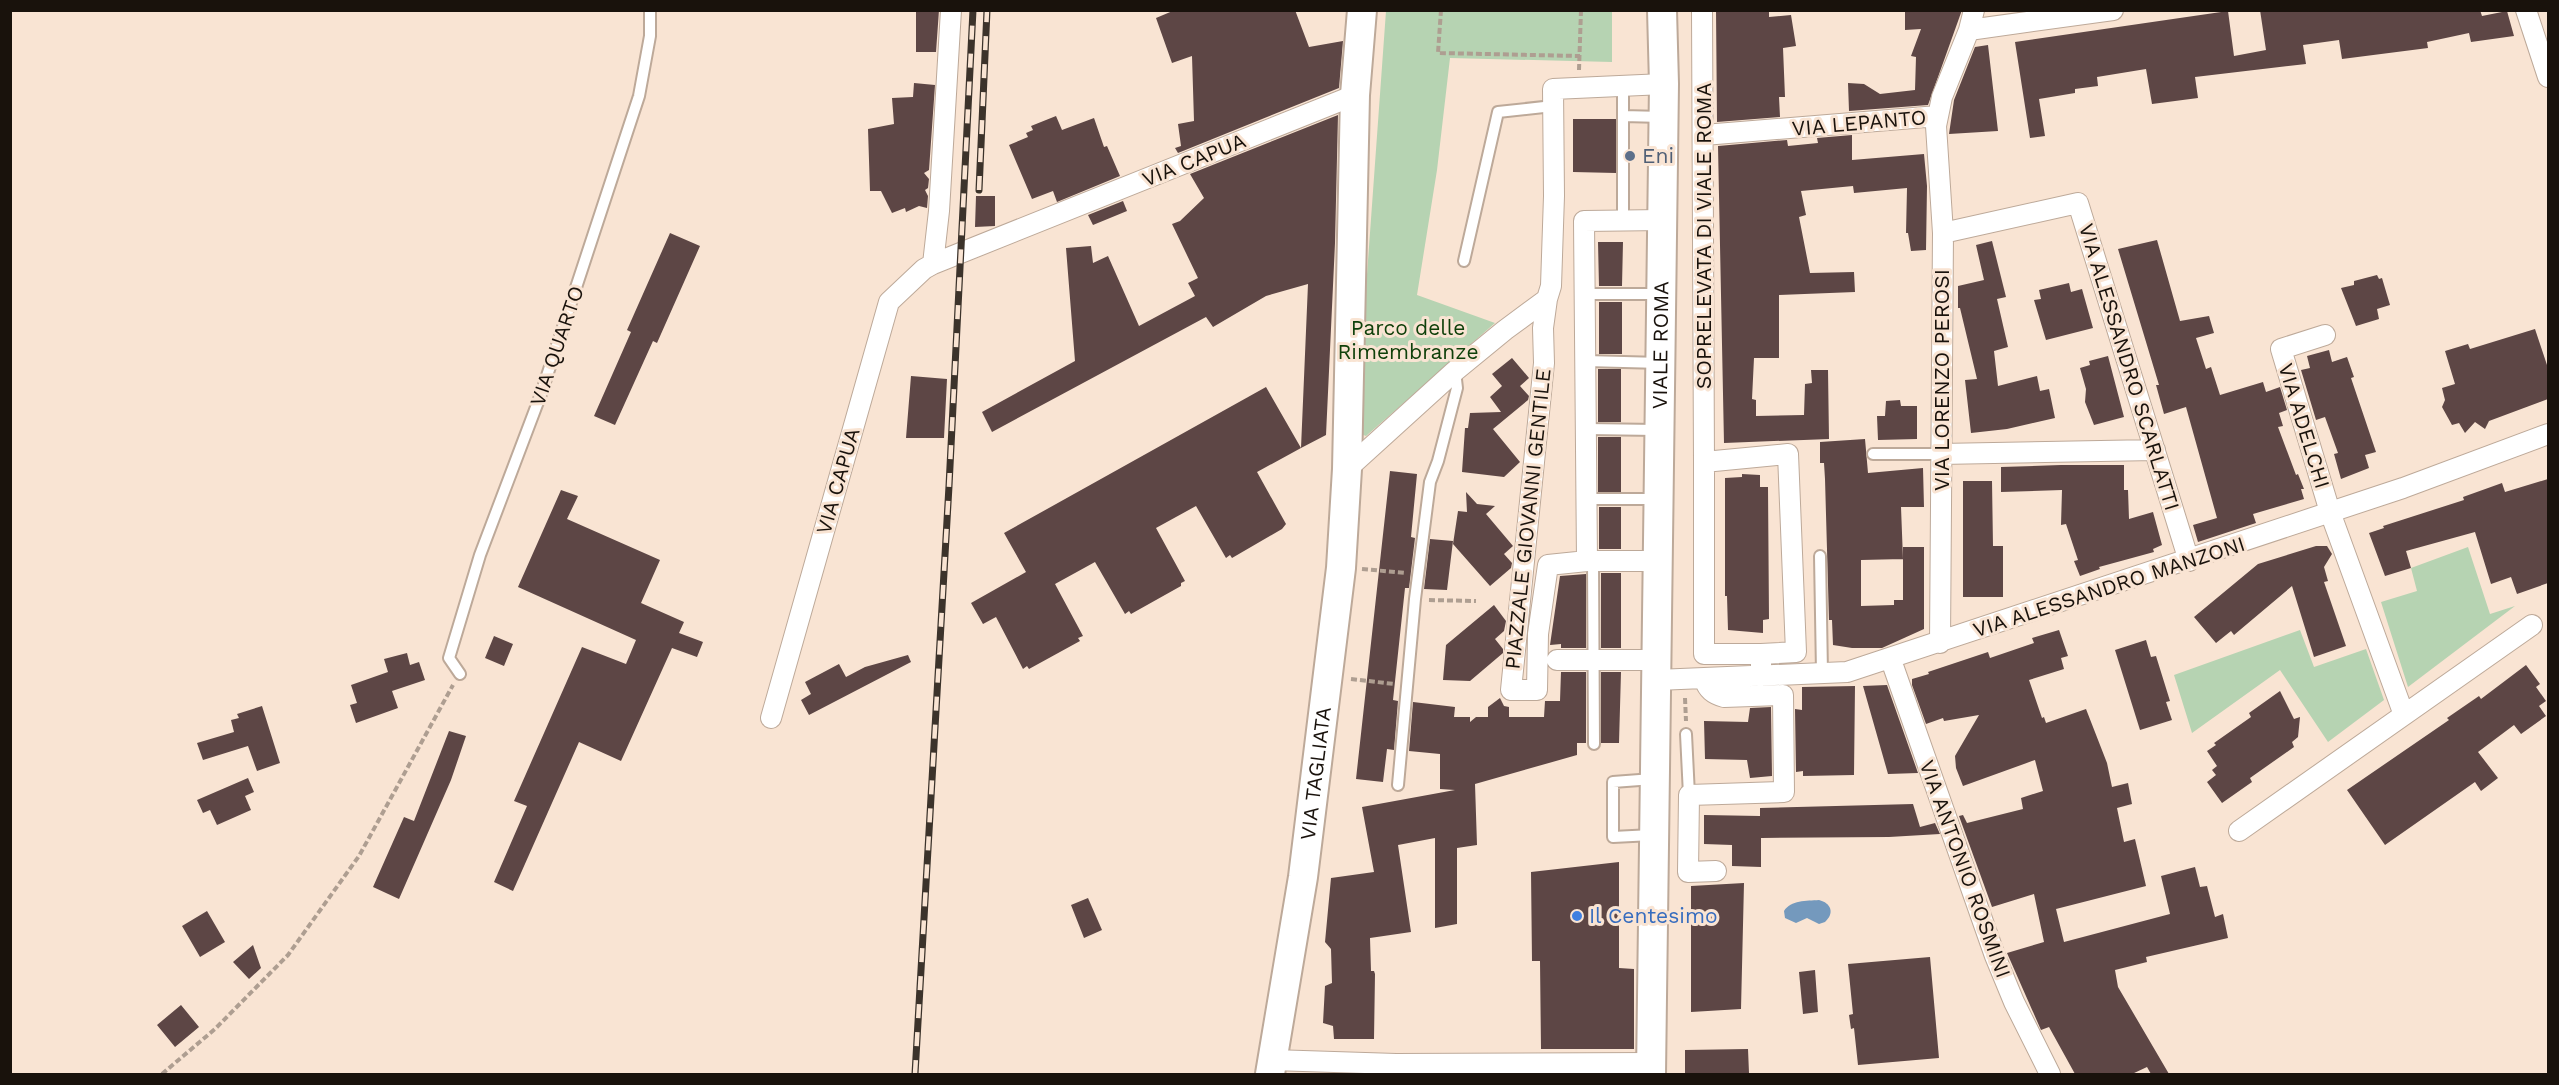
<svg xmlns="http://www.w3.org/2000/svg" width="2559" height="1085" font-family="'Work Sans',sans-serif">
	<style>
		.green { fill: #b6d3b2 }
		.water { fill: #7499bd }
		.building { fill: #5d4645 }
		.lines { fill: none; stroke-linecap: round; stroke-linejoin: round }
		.lane-casing { stroke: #bda999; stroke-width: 14 }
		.street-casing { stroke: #bda999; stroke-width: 22 }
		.secondary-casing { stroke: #bda999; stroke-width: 32 }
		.path { stroke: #ae9e91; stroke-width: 4; stroke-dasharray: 6 3; stroke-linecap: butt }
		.lane { stroke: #fff; stroke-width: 10 }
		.street { stroke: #fff; stroke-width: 20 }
		.secondary { stroke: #fff; stroke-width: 28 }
		.rail-casing { stroke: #3c332b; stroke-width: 7 }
		.rail { stroke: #f9e4d3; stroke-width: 4.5; stroke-dasharray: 14; stroke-linecap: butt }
		.service-dot { fill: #5c6f8a; stroke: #f9e4d3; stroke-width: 2 }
		.shop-dot { fill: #3f7fe0; stroke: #f9e4d3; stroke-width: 2 }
		.labels { text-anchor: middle; stroke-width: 6; stroke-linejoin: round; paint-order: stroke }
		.street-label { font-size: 21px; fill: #19120c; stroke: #f9e4d3 }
		.service-label { font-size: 21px; fill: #4e5e75; stroke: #f9e4d3; text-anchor: start }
		.park-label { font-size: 21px; fill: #0f400a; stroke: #f9e4d3 }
		.shop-label { font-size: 21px; fill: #366cbe; stroke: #f9e4d3; text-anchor: start }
	</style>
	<rect width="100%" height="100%" fill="#f9e4d3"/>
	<path class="green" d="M1386,11H1612V62L1450,58L1437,170L1417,295L1495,323L1366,436L1361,434L1356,427Z
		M2468,547L2490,614L2515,606L2408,687L2381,602L2417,591L2411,568Z
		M2300,630L2314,667L2366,649L2384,700L2328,742L2280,670L2192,733L2174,675Z"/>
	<path class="water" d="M1819,900C1831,903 1835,913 1825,922L1819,924L1807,918L1796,923L1785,918L1784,911C1791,900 1806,901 1819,900Z"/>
	<path class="building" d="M916,10H939L936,52H916Z
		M1175,10H1295L1309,47L1343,41L1339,88L1178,153L1175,148L1181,146L1178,124L1194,121L1192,56L1172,63L1156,18Z
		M1716,10H1769V17L1791,15L1796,46L1783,48L1785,97H1779L1780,117L1717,122Z
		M1905,10H1962L1928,105L1849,111L1848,83L1864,84L1880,94L1915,90L1916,57L1911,56L1921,29L1905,30Z
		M2260,10H2480L2482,16L2507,11L2514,36L2471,42L2469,33L2427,42L2428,48L2342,59L2339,40L2303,45L2306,64L2195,77L2198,98L2152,104L2146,69L2097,77L2098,86L2075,89V93L2039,99L2045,136L2030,138L2015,42L2228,11L2234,56L2266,50Z
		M1988,45L1998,131L1949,134L1954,100L1975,47Z
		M914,83L935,85L929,170L924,173L929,179L928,188L925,190L928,196L927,208L919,206L906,212L905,208L892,213L881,191H870L868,129L894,124L892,98L913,97Z
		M1338,115L1335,243L1326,435L1301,448L1308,284L1266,296L1213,327L1206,317L992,432L982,412L1075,361L1066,248L1091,246L1093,263L1108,256L1139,326L1195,296L1188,283L1198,278L1172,224L1180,221L1204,198L1190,174Z
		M1056,116L1062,130L1094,118L1104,147L1107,146L1120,176L1057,202L1053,191L1032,199L1009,145L1028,137L1026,133L1033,130L1031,126Z
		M1573,119H1616V173L1573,172Z
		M1852,135V160L1924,154L1927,186L1926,250L1911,251L1908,233H1906L1907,188L1854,193L1853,186L1801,191L1806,215L1799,217L1810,273L1854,272L1855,292L1779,295V358H1754L1752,399L1756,400V416L1804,415L1805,384L1812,383L1811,370H1828L1829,439L1724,443L1718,146L1787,140L1788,146L1818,143L1817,138Z
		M976,196H995V226L975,227Z
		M1123,201L1127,211L1093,225L1088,215Z
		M670,233L700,246L657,343L653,341L615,425L594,416L631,332L627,330Z
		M2157,240L2180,321L2209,316L2214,333L2196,338L2206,369L2211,367L2220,395L2263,382L2266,392L2280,387L2287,410L2279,413L2283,426L2278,427L2296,475L2298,474L2304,489H2301L2304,499L2253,514L2256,523L2198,542L2193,525L2217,518L2186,407L2164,414L2156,385H2159L2118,249Z
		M1992,241L2006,297L1997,299L2008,347L1994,351L1998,386L2037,376L2040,391L2049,389L2055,418L2007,429L1971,433L1965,380L1977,379L1960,308H1958V286L1984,280L1976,245Z
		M1598,242H1623L1622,286H1599Z
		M2377,275L2379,279L2382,278L2390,305L2377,309L2379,319L2356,326L2341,288L2354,285V281Z
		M2069,283L2071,292L2082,289L2093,328L2046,340L2034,300L2041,299L2039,290Z
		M1599,302H1622V354H1599Z
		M2535,329L2548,368V399L2489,421L2485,429L2475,422L2465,433L2459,423L2452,425L2442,407L2445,400L2442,388L2455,384L2445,351L2468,344L2470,349Z
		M2329,350L2332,362L2347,357L2354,377L2351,378L2376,452L2365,455L2369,468L2341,479L2334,454L2338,453L2325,417L2316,420L2301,370L2310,368L2307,356Z
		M2108,356L2124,417L2094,425L2085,402L2086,389L2080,368L2090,365L2089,361Z
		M1512,358L1529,378L1520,386L1529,396L1528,400L1493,429L1520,462L1504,477L1462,472L1465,428H1468L1470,413L1501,412L1490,397L1502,386L1492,374Z
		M1598,369H1621V422H1598Z
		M911,376L947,379L944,438H906Z
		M1266,387L1301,448L1257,472L1286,524L1282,529L1232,558L1230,555L1226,558L1196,506L1156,528L1185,581L1181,583V586L1131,614L1129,611L1125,614L1095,562L1055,584L1083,636L1078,638L1080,641L1029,669L1027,666L1023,669L996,617L983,624L971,603L1026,572L1004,533Z
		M1900,400L1901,406H1917V439L1878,440L1877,416H1885L1886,401Z
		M1598,437H1621V492H1598Z
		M1865,439L1868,473L1923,468L1924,507H1901L1903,559L1861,560V606L1894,605V600H1903V547H1924V629L1882,648H1852L1833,645L1832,620H1829L1825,479L1824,463H1820V442Z
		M2061,465H2124V490H2128L2129,519L2153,512L2162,545L2153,549L2154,552L2099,567L2100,569L2080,576L2074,561L2078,560L2066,524L2061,525L2062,490L2001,492V467Z
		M1390,471L1417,474L1411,537L1415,538L1409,588H1405L1393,700L1398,701L1394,750L1387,749L1383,782L1356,779Z
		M1742,474L1760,475V487H1768L1769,619L1763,620V633L1728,630L1727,596H1725V478L1742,477Z
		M2548,479V583L2517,594L2511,577L2491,584L2475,532L2406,551L2411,568L2385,576L2369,533L2384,528L2383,526L2464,500L2463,497L2502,483L2505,492Z
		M1963,481H1992L1993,546H2003V597H1963Z
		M561,490L578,496L567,519L660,560L641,603L684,622L679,633L703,642L697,657L672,648L621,761L579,742L513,891L494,882L527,806L514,801L582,647L626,664L636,640L518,587Z
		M1466,492L1477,504L1495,506L1486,514L1513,546L1504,554L1512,563L1511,568L1490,586L1453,544L1458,511L1467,512Z
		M1599,507H1621V549H1599Z
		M1430,539L1453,541L1447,590L1424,589Z
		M2316,546H2327L2332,554L2324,567L2328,581L2324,582L2346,646L2314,657L2292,586L2234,635L2231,631L2216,643L2194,617L2258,564Z
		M1601,573H1621V648H1601Z
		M1586,574V648H1561V644L1550,645L1560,576Z
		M1494,605L1506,621L1504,631L1495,639L1503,649V653L1470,681L1443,680L1446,645Z
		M2059,630L2068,656L2061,658L2064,669L2029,680L2042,718L2044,717L2046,723L2086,709L2107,763L2112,787L2128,783L2132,804L2117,808L2124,842L2135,839L2146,886L2056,909L2064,942L2170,914L2161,876L2195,867L2200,887L2207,886L2215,917L2223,914L2228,938L2146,957L2147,962L2115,970L2118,987L2169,1074H2151L2147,1067L2132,1074H2075L2049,1027L2041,1030L2007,953L2044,942L2034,894L1992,907L1959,816L1963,815L1967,823L2023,809L2021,798L2043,791L2035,760L1963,786L1956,768L1955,756L1979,715L1944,721L1943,718L1926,724L1912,685V679L1929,674L1928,672L1988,652L1990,658L2034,643L2032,638Z
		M494,636L513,644L504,666L485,658Z
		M2146,640L2151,657L2156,656L2170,701L2166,702L2172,720L2140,730L2115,650Z
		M407,653L410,665L419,662L425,680L392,691L398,708L356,723L350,705L357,703L351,685L388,672L384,659Z
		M908,655L911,662L809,715L801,700L811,694L805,682L839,664L846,677L865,667Z
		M2526,665L2540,684L2536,687L2546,701L2539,706L2546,716L2521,734L2514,725L2478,752L2498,778L2481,791L2475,782L2385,845L2347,790L2449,720L2447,718L2479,696L2481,699Z
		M1561,672H1586V743H1577V755L1475,784L1477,845L1457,848V924L1435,928V838L1398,845L1411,932L1370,938L1371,971H1374L1375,974L1374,1039H1334L1333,1026L1323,1023L1325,986L1332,983L1331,949L1325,942L1331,878L1374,872L1362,807L1455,790L1440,789V754L1409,751L1413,702L1455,707L1454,717H1470V722L1476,717H1488V707L1500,698L1504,706L1509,707V717H1544L1545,701H1560Z
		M1601,672H1621L1619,743H1601Z
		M1887,685L1918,773L1888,774L1863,686Z
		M1855,686L1854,775L1803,776V771L1796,772L1795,709L1802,710V687Z
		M2280,691L2294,719L2300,717L2298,737L2292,742L2294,747L2250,778L2252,782L2222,803L2207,782L2216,775L2212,770L2217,766L2207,751L2216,745L2214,743L2251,717L2249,713Z
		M262,706L280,763L257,771L248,746L203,760L197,743L234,732L231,720L239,718L237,714Z
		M1771,707L1772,776L1750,778L1747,760L1705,759L1704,721L1748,722L1750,708Z
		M449,731L466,736L451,780L399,899L373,887L404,817L414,821Z
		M248,778L254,792L245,796L251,810L217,825L210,810L203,813L197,800Z
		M1913,804L1920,827L1935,823L1940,834L1889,837L1761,838V867L1732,866V845L1704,844V815L1760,816V808Z
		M1619,862V968L1634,969V1049H1541L1540,961H1532L1531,872Z
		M1744,883L1741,1009L1691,1012V886Z
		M1088,898L1102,930L1084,938L1071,905Z
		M207,911L225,942L200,957L182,926Z
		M253,945L261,968L249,979L233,962Z
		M1930,957L1939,1058L1858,1065L1854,1028L1851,1029L1849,1015L1853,1014L1848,964Z
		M1815,970L1818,1012L1803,1014L1799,972Z
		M181,1005L199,1027L175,1047L157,1025Z
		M1748,1049L1749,1073L1685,1074V1050Z"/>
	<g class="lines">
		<defs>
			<path id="lane" d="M1623,116V86
				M1623,221V116L1663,117
				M1464,261L1498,112L1553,106
				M1585,294H1661
				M1586,361L1661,363
				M1587,429L1657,430
				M1873,454H1940
				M1587,499H1656
				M1820,556L1822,673
				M1593,561L1594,744
				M460,674L449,658L480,555L541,394L639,96L650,36V10
				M1686,734L1689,795
				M1398,785L1415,599L1430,482L1438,461L1457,388L1455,371
				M1652,835L1613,837V782L1653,779"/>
			<path id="street" d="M1702,10L1704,462
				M2526,10L2548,77
				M1969,30L2113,10
				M1704,135L1938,116
				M1943,233L2078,203L2189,561
				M933,264L939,211L951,10
				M1547,299L1543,328L1544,363L1511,690H1537L1538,634L1548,565L1587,561H1659
				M2325,335L2281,349L2330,512L2404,715
				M1940,454L2155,450
				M1347,469L1455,371L1505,330L1547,299L1551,286L1554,196L1553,89L1664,84
				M1587,561L1584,221L1663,220
				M1940,643L1943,233L1936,126L1942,97L1969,30L1974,10
				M1557,660H1657
				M1891,660L1995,956L2014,1002L2050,1074
				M1761,676V654H1704V462L1788,454L1796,652L1761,654
				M1704,679C1708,690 1713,694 1724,697L1783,695L1784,792L1689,795L1688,872L1716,871
				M1657,680L1847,672L2403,488L2548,434
				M771,718L889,302L924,269L933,264L1355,95
				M2239,831L2532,625
				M1272,1060L1396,1064L1651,1063"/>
			<g id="secondary">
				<path id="s1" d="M1270,1074L1303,877L1341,568L1347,469L1355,95L1362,10"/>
				<path id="s2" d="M1651,1074L1664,84L1662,10"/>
			</g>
		</defs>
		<use href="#lane" class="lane-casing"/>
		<use href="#street" class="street-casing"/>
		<use href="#secondary" class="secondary-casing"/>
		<path class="path" d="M1441,10L1438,53L1580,56
			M1579,70L1581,10
			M1362,569L1406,573
			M1429,600L1476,601
			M1351,679L1394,684
			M1685,698L1686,721
			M162,1074L215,1029L288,955L359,856L453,685"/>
		<use href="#lane" class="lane"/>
		<use href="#street" class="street"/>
		<use href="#secondary" class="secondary"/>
		<defs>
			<path id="rail" d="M979,190L987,10
				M915,1074L949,486L973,10"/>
		</defs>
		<use href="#rail" class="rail-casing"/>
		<use href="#rail" class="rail"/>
	</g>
	<circle class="service-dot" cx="1630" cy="156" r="6"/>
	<circle class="shop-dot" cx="1577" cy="916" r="6"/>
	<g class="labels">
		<g class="street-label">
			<text transform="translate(1859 123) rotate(-5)" y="7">VIA LEPANTO</text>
			<text transform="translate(1194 160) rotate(-22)" y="7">VIA CAPUA</text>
			<text transform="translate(1704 236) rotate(-90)" y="7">SOPRELEVATA DI VIALE ROMA</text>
			<text dy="7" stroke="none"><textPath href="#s2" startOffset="729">VIALE ROMA</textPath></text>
			<text transform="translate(557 346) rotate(-71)" y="7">VIA QUARTO</text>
			<text transform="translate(2129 367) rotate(73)" y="7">VIA ALESSANDRO SCARLATTI</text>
			<text transform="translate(1942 380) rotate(-90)" y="7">VIA LORENZO PEROSI</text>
			<text transform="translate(2304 426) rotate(73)" y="7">VIA ADELCHI</text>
			<text transform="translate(838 481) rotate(-74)" y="7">VIA CAPUA</text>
			<text transform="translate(1528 519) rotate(-84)" y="7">PIAZZALE GIOVANNI GENTILE</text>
			<text transform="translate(2109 587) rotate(-18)" y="7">VIA ALESSANDRO MANZONI</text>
			<text dy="7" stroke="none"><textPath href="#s1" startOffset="304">VIA TAGLIATA</textPath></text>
			<text transform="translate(1965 869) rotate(70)" y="7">VIA ANTONIO ROSMINI</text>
		</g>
		<g class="service-label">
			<text x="1642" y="163">Eni</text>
		</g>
		<g class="park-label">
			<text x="1408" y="335">Parco delle<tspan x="1408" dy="24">Rimembranze</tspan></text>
		</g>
		<g class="shop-label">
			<text x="1589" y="923">Il Centesimo</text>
		</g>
	</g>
	<rect width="2559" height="1085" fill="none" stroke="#19120c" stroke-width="24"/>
</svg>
